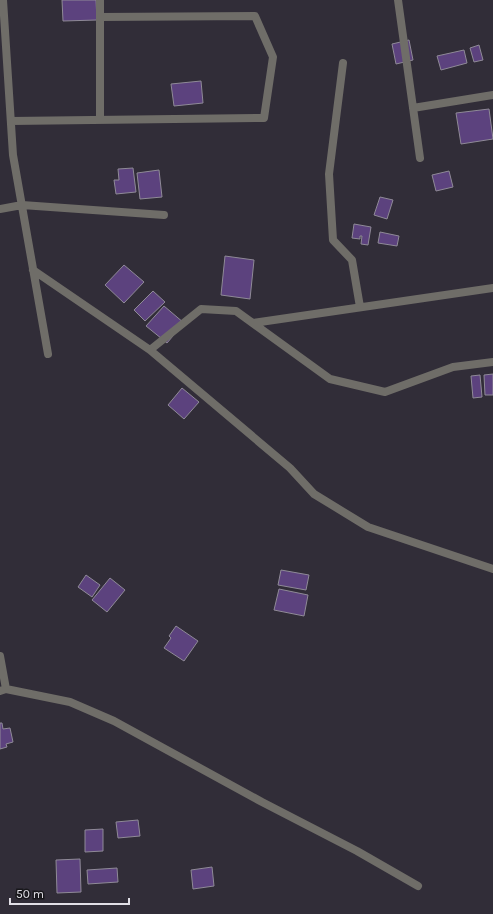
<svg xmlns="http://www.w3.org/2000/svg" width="493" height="914" font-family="Karla,sans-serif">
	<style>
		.building { fill: #5c427e; stroke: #8f8a97 }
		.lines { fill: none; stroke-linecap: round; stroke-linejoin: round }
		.street { stroke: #6f6d68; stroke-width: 8 }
	</style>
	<rect width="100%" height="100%" fill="#312d38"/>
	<path class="building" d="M62,0H96L97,20L63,21Z
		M409,40L413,60L396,64L392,44Z
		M479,45L483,60L474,62L470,48Z
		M464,50L467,63L441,70L437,56Z
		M201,81L203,103L174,106L171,84Z
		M489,109L493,139L461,144L456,113Z
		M133,168L136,192L116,194L114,180H119L118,169Z
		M159,170L162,197L140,199L137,173Z
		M449,171L453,187L436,191L432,175Z
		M380,197L393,200L387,219L374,215Z
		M354,224L371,227L368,245L361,244L362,236H360V239L352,238Z
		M380,232L399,236L397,246L378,243Z
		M225,256L254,260L250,299L221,295Z
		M124,265L144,282L124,303L105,285Z
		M153,291L165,302L145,321L134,310Z
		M164,306L184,323L167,343L146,326Z
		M493,374V395H485L484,375Z
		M480,375L482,397L473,398L471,376Z
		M182,388L199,402L184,419L168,405Z
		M281,570L309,575L306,590L278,585Z
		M86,575L100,585L92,597L78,587Z
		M110,578L125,590L107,612L92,600Z
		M279,589L308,595L304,616L274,610Z
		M176,626L198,641L184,661L164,648L171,638L169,636Z
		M0,723H2L3,729L10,728L13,742L6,744L7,747L0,749Z
		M138,820L140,836L118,838L116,822Z
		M103,829V851L85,852V830Z
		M80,859L81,892L57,893L56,860Z
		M212,867L214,886L193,889L191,870Z
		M117,868L118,882L88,884L87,870Z"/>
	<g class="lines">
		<path class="street" d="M3,0L13,155L48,354
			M100,0V120
			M398,0L420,158
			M343,63L329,174L333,240L352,260L360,307
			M413,108L493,95
			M11,121L264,118L273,57L255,16L100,17
			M0,209L22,205L164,215
			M33,270L150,350L290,468L314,494L368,527L493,569
			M253,323L493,288
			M150,350L201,309L236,311L330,379L385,392L453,367L493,362
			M0,656L6,689
			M0,691L6,689L70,702L114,721L262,802L357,851L418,886"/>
	</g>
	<path d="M10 898v6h119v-6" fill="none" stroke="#e2e0e7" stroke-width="2"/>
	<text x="16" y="898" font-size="12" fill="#e2e0e7" stroke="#18171b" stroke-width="3" paint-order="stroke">50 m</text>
</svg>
